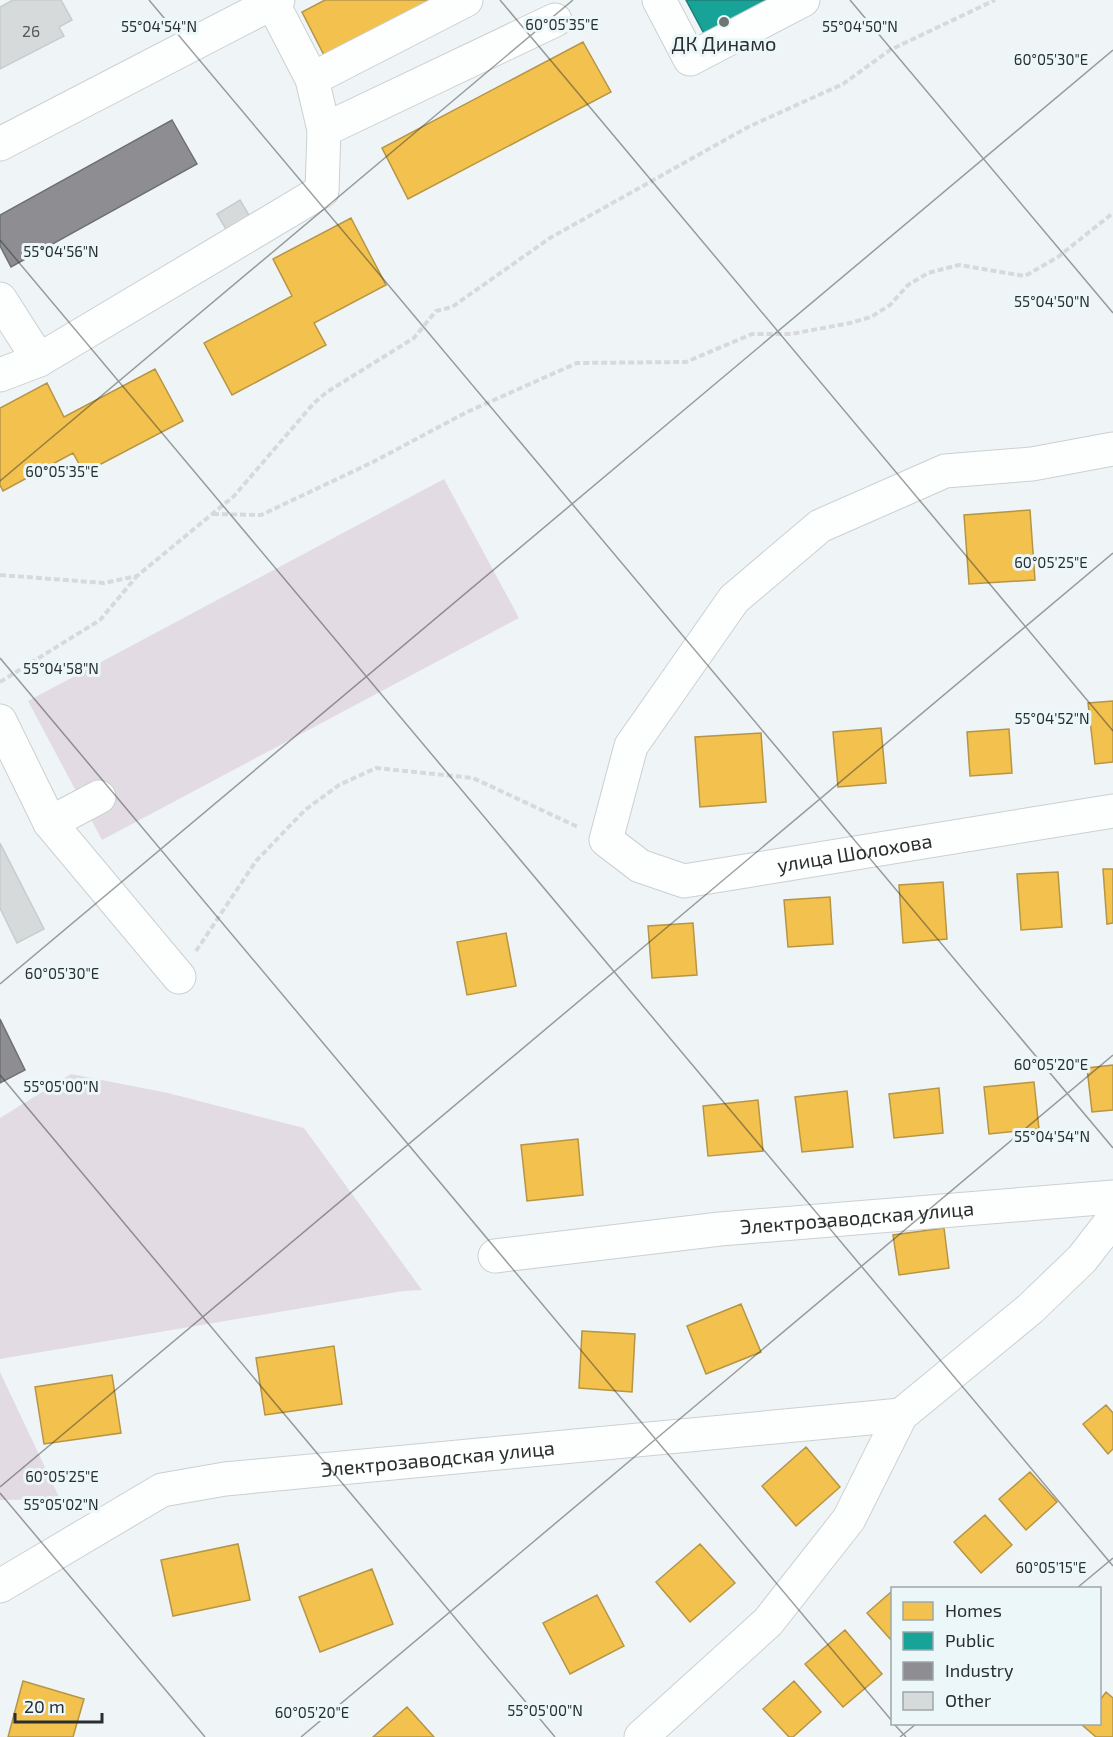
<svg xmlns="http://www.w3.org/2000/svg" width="1113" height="1737" font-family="'Exo 2',sans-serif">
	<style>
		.green { fill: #e2dbe3 }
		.homes { fill: #f2c14e; stroke: #b69545; stroke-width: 1.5 }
		.public { fill: #17a398; stroke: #1d8078; stroke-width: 1.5 }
		.industry { fill: #8d8d92; stroke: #6f7074; stroke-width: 1.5 }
		.building { fill: #d6dadb; stroke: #c7cccd; stroke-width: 1.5 }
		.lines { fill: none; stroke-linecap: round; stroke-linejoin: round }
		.minor-casing { stroke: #cbd0d1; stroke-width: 35 }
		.path { stroke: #d8dada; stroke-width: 4; stroke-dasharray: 6 3; stroke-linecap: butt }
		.minor { stroke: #fdfefe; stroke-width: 33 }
		.ticks { fill: none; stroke: #2a2e2f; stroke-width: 1.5; stroke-opacity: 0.45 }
		.poi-dot { fill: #6f7475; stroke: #ecf7f9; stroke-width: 2 }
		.labels { text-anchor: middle; stroke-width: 6; stroke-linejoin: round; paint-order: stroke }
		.number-label { font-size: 16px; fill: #55595a }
		.poi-label { font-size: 20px; fill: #2a2e2f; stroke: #ecf7f9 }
		.street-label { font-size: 20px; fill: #2a2e2f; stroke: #ecf7f9 }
		.ticks-label { font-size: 15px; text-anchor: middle; fill: #2a2e2f; stroke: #ecf7f9; stroke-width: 6; stroke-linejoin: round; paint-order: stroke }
	</style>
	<rect width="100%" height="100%" fill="#eff5f6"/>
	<path class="green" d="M444,479L519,618L102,840L28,701Z
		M71,1074L168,1093L304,1128L422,1290L403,1291L0,1359V1118Z
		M0,1372L60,1499L0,1500Z"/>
	<path class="homes" d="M325,0H445L327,61L302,12Z
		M583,42L611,92L408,199L382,148Z
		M351,218L386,285L314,323L326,345L232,395L204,343L292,296L273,259Z
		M155,369L183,421L84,473L73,453L3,491L0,485V408L47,383L64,417Z
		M1030,510L1035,580L969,584L964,515Z
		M1113,701V762L1095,764L1088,703Z
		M881,728L886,783L838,787L833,732Z
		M1009,729L1012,773L970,776L967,732Z
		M761,733L766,802L700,807L695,737Z
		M1103,869H1113V923L1107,924Z
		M1058,872L1062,927L1021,930L1017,874Z
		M943,882L947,939L903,943L899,885Z
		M830,897L833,944L788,947L784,900Z
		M693,923L697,975L652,978L648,926Z
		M506,933L516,986L467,995L457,942Z
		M1113,1065V1110L1092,1112L1087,1068Z
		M1034,1082L1039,1129L989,1134L984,1087Z
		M939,1088L943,1133L894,1138L889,1094Z
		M847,1091L853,1147L802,1152L795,1097Z
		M758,1100L763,1151L708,1156L703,1106Z
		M578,1139L583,1195L527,1201L521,1145Z
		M944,1228L949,1268L899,1275L893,1235Z
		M741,1304L761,1352L706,1374L687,1326Z
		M582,1331L635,1334L632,1392L579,1388Z
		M334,1346L342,1404L265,1415L256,1358Z
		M112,1375L121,1433L44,1444L35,1387Z
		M1106,1405L1113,1413V1449L1108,1454L1083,1424Z
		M806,1447L840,1487L796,1526L762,1486Z
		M1030,1472L1057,1502L1026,1530L999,1499Z
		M985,1515L1012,1545L981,1573L954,1542Z
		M238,1544L250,1600L173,1616L161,1560Z
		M700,1544L735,1583L690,1622L656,1582Z
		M372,1569L393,1624L320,1652L299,1597Z
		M891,1592L892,1593V1641L867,1613Z
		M597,1595L624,1646L570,1674L543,1623Z
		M845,1630L882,1674L843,1707L805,1664Z
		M23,1681L84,1699L73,1737H8Z
		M794,1681L821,1712L793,1737H789L763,1709Z
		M1106,1692L1113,1698V1737H1096L1081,1724H1100V1700Z
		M407,1707L434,1737H373Z"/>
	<path class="public" d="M686,0H791L709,43Z"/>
	<path class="industry" d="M172,120L197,164L11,267L0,246V215Z
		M0,1019L25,1070L0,1083Z"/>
	<path class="building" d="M13,0H61L72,20L59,27L64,36L0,69V7Z
		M240,200L253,222L230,236L217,214Z
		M0,843L44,929L17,943L0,908Z"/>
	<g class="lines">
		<defs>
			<g id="minor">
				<path d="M659,0L690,59L803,0"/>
				<path d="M312,79L466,0"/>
				<path d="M324,130L555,20"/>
				<path d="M0,144L278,0"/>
				<path d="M0,299L39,360"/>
				<path d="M0,375L39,360L322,191L324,130L312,79L271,0"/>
				<path id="s1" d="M1113,449L1032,464L945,471L820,526L734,599L631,746L606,840L640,866L684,881L1113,811"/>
				<path d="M0,721L50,823L179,977"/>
				<path d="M50,823L99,797"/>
				<path id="s2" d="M495,1256L720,1229L1113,1197"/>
				<path id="s3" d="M0,1586L162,1490L225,1479L901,1415"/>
				<path d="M641,1737L768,1622L849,1519L901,1415L1030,1309L1082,1259L1113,1219"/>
			</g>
		</defs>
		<use href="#minor" class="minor-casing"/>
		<path class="path" d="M213,514L261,515L373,462L467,412L577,363L686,362L752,334H791L850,323L871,317L890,305L908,285L928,273L959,265L1025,276L1058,257L1113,213
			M0,575L104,583L137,576L234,496L314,403L327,392L414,338L436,311L452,307L550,238L748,127L843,84L890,50L995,0
			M0,682L100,620L137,576
			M196,951L256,861L305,810L339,785L376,768L473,778L578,827"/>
		<use href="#minor" class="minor"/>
	</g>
	<path class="ticks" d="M149,0L1113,1148M500,0L1113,731M850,0L1113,313M0,240L1113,1566M0,481L573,0M0,658L892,1721M0,984L1113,50M0,1075L555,1737M0,1487L1113,553M0,1493L205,1737M1077,1588L1113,1558M894,1724L906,1737M301,1737L1113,1055M900,1737L916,1724"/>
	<circle class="poi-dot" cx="724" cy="22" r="6"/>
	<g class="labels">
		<g class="number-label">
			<text x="31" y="37">26</text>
		</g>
		<g class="poi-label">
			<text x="724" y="51">ДК Динамо</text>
		</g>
		<g class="street-label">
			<text dy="7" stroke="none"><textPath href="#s1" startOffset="958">улица Шолохова</textPath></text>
			<text dy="7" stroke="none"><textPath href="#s2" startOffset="364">Электрозаводская улица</textPath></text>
			<text dy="7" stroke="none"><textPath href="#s3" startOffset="466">Электрозаводская улица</textPath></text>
		</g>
	</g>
	<g class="ticks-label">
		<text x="562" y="30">60°05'35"E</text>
		<text x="860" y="32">55°04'50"N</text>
		<text x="159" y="32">55°04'54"N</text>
		<text x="1051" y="65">60°05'30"E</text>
		<text x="61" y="257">55°04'56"N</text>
		<text x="1052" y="307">55°04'50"N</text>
		<text x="62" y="477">60°05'35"E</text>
		<text x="1051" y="568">60°05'25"E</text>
		<text x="61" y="674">55°04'58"N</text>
		<text x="1052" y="724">55°04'52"N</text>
		<text x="62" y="979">60°05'30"E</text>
		<text x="1051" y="1070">60°05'20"E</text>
		<text x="61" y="1092">55°05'00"N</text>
		<text x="1052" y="1142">55°04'54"N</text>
		<text x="62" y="1482">60°05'25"E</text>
		<text x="61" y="1510">55°05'02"N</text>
		<text x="1051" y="1573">60°05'15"E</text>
		<text x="545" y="1716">55°05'00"N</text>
		<text x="312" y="1718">60°05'20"E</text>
	</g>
	<rect x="891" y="1587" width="210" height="138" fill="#ecf7f9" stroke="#9ea7a8" stroke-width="1.5"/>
	<rect x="903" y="1602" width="30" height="18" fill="#f2c14e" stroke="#9ea7a8" stroke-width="1.5"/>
	<text x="945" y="1617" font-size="18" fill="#2a2e2f">Homes</text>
	<rect x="903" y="1632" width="30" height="18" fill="#17a398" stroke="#9ea7a8" stroke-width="1.5"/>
	<text x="945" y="1647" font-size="18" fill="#2a2e2f">Public</text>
	<rect x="903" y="1662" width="30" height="18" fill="#8d8d92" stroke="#9ea7a8" stroke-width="1.5"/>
	<text x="945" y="1677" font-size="18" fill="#2a2e2f">Industry</text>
	<rect x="903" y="1692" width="30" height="18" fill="#d6dadb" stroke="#9ea7a8" stroke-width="1.5"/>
	<text x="945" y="1707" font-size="18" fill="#2a2e2f">Other</text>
	<path d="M15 1713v9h87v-9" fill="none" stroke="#2a2e2f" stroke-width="3"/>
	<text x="24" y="1713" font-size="18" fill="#2a2e2f" stroke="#ecf7f9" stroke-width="4.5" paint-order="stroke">20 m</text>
</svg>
